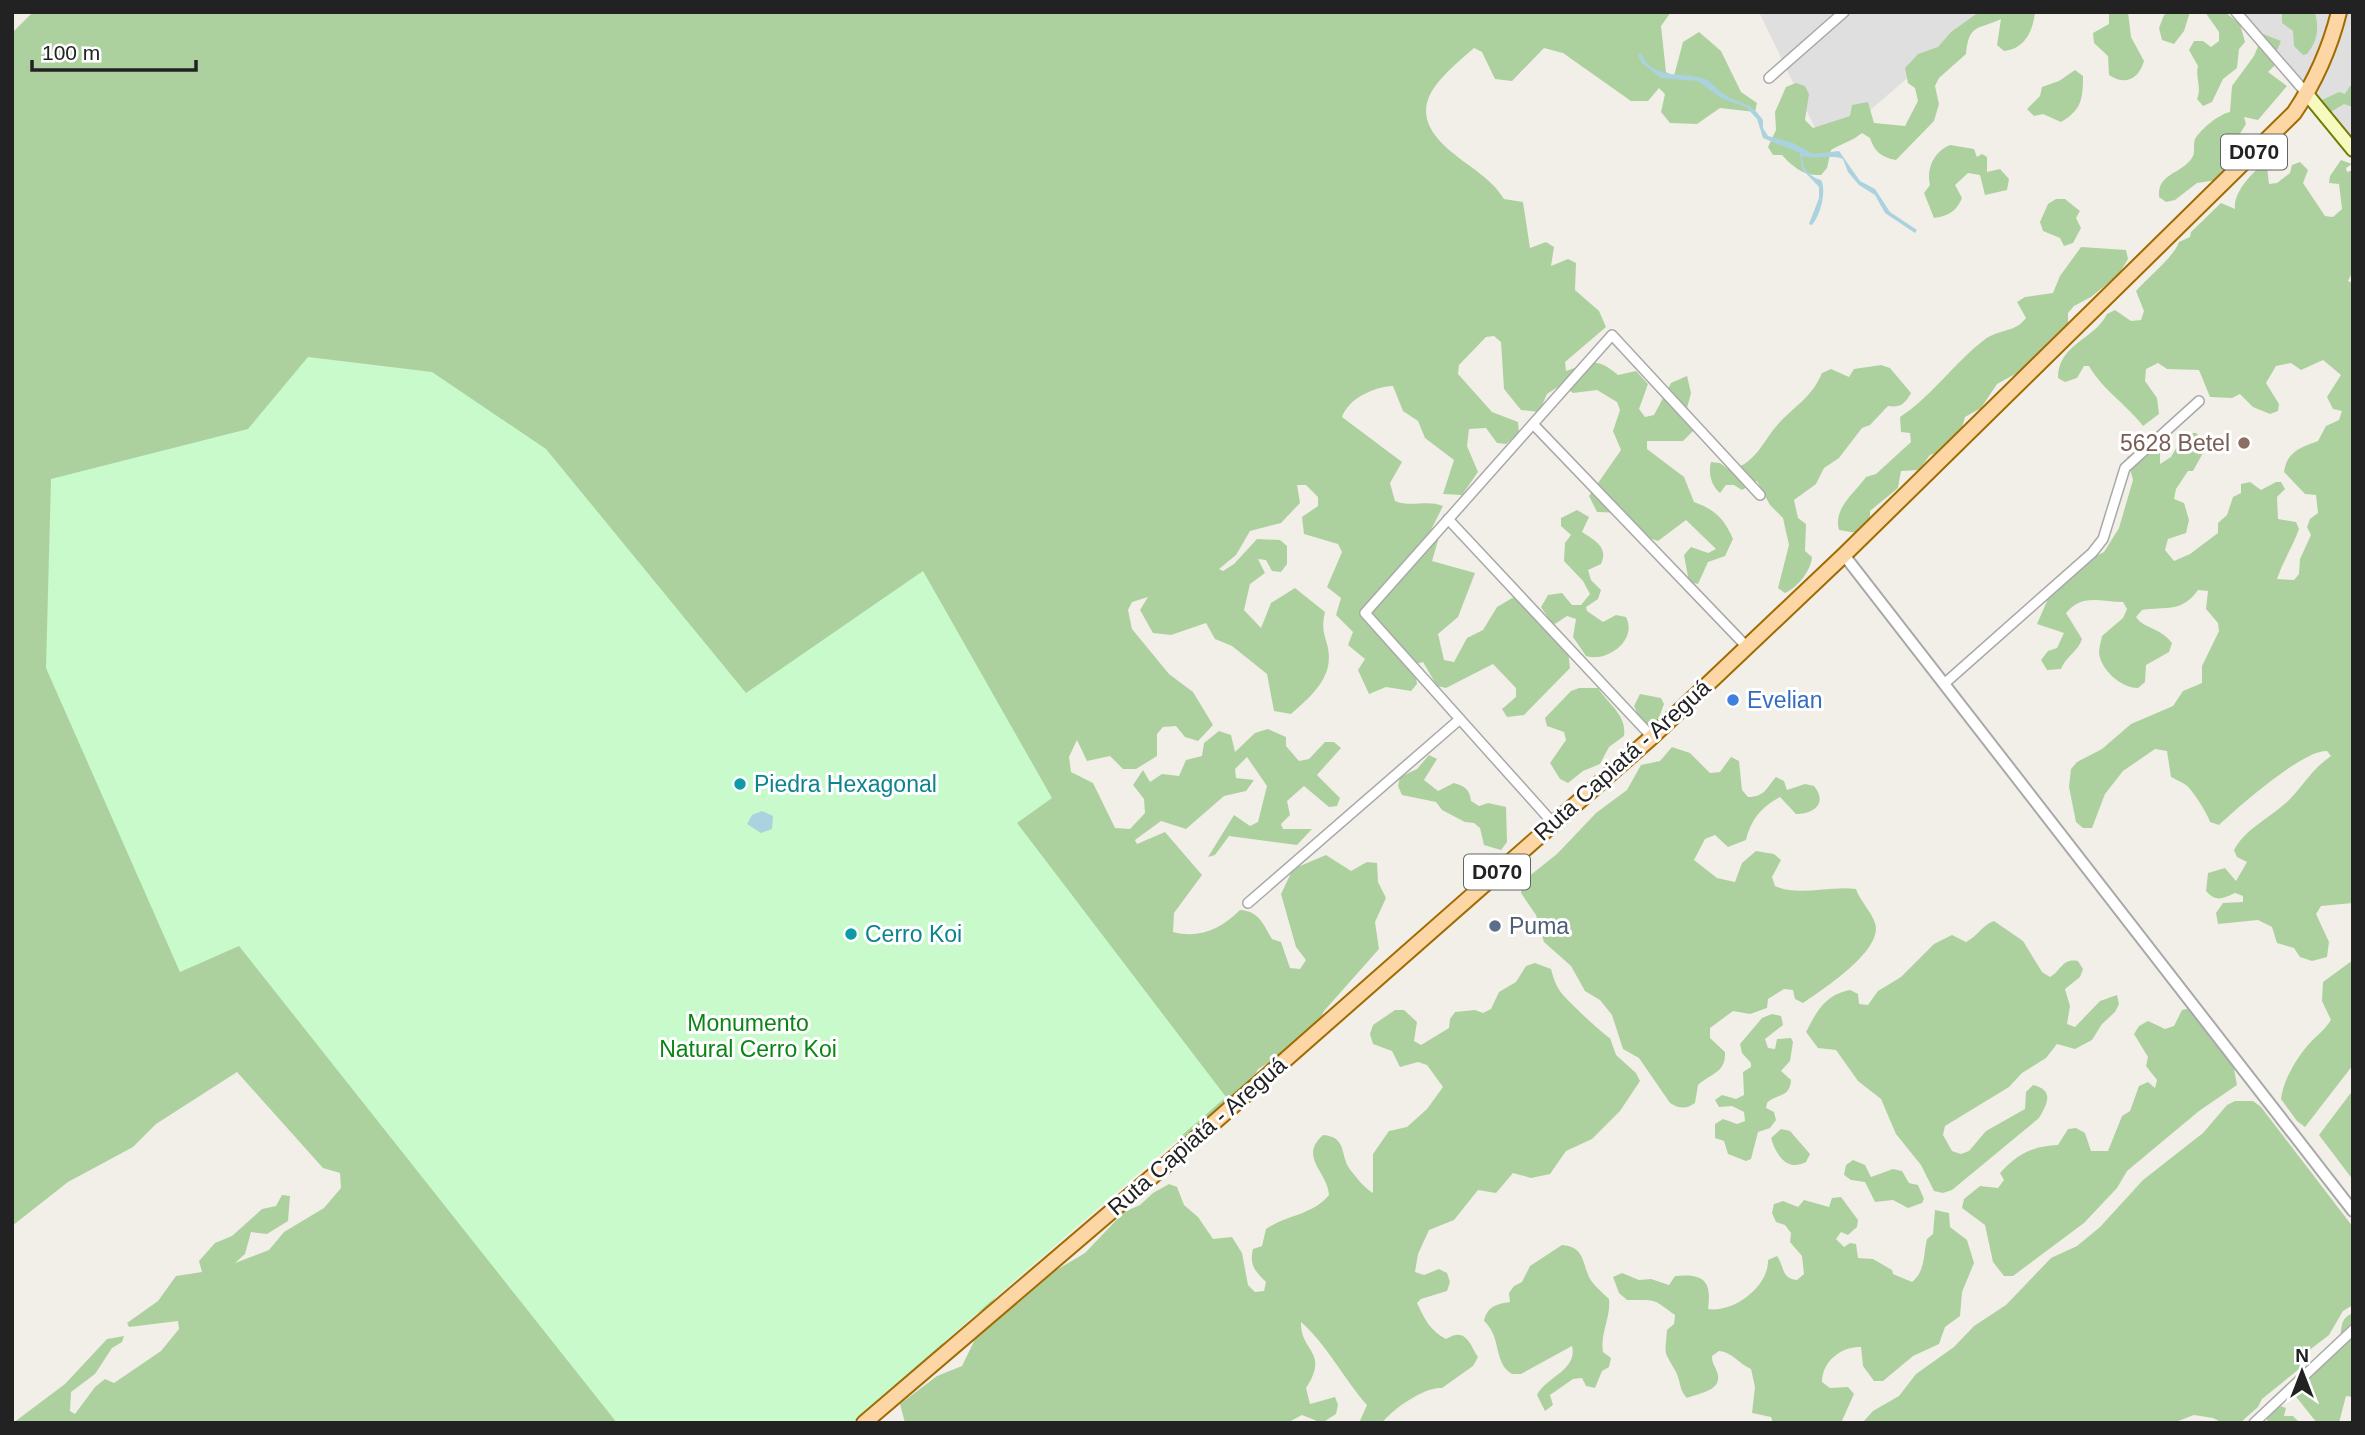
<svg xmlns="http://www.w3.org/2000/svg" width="2365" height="1435" font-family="Helvetica,sans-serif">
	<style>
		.residential { fill: #e0dfdf }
		.forest { fill: #add19e }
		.park { fill: #c8facc }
		.water { fill: #aad3df }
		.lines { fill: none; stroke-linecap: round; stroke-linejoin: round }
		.minor-casing { stroke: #a9a9a9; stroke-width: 12 }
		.tertiary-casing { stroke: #a9a9a9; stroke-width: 14 }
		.secondary-casing { stroke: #707d05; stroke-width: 16 }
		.primary-casing { stroke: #a06b00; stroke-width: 18 }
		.minor { stroke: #fff; stroke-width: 9 }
		.tertiary { stroke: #fff; stroke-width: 10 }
		.secondary { stroke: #f7fabf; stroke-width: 12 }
		.primary { stroke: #fcd6a4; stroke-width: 14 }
		.education-dot { fill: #8d6e63; stroke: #fff; stroke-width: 2.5 }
		.shop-dot { fill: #3f7fe0; stroke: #fff; stroke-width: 2.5 }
		.culture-dot { fill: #0f9aa8; stroke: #fff; stroke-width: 2.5 }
		.service-dot { fill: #5c6f8a; stroke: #fff; stroke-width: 2.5 }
		.labels { text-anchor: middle; stroke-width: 6; stroke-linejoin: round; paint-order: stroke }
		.shield { fill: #fff; stroke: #646464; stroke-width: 2 }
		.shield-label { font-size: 21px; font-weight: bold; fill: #222 }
		.education-label { font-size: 23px; fill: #785e54; stroke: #fff; text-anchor: end }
		.shop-label { font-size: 23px; fill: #366cbe; stroke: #fff; text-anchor: start }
		.street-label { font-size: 23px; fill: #222; stroke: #fff }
		.culture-label { font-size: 23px; fill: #0d838f; stroke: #fff; text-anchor: start }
		.service-label { font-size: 23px; fill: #4e5e75; stroke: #fff; text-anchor: start }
		.park-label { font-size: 23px; fill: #0c8416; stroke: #fff }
	</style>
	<rect width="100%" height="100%" fill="#f2efe9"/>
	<path class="residential" d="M1759,12H1984L1825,149Z
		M2238,12H2353V152Z"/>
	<path class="forest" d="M33,12H1671L1661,26L1666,72L1674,76L1683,42L1699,32L1721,51L1741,92L1757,103L1755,112L1720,108L1697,124L1670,123L1661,112L1665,94L1659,88L1648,101H1631L1563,53L1544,48L1512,81L1495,79L1482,52L1474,48C1435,82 1400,110 1453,153C1472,169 1491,178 1504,199L1523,202L1530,248L1546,242L1554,247L1551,266L1568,259L1576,263L1575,290L1599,311L1606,327L1565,362L1566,371C1593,363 1595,356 1618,375L1636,371L1648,384L1639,409L1645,417L1654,415L1671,383L1687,376L1691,393L1686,412L1696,428L1683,441H1647V449L1684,477L1694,502C1715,510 1724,518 1733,539L1725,556L1708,562L1698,584L1689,582L1684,555L1691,547L1708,553L1716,549L1686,520L1658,541L1640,535L1625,513L1597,512L1589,496L1621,450L1613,431L1620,410L1617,402L1597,390L1573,393L1562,384L1547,394L1539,412L1521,410L1504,389L1501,342L1494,336L1486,337L1459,365L1458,374L1492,412L1518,422L1519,433L1506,444L1497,443L1486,428L1469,429L1467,446L1478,472L1462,495L1443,494L1454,460L1425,438L1418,421L1403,411L1393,386C1374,387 1349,398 1342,417L1402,462L1390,483L1395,501C1412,508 1427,499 1443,506L1431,530L1439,537L1432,561L1475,573L1458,617L1438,634L1444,660L1454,662L1467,638L1483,630L1497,607L1514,597C1536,611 1548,634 1568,651L1570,668L1524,715L1507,717L1502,709L1516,697V688L1493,664L1446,688L1437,686L1423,662L1414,665L1417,684L1411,691L1386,687L1369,694L1358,670L1365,659L1348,645L1353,632L1336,615L1341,598L1327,587L1342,552L1338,544L1304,534L1302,517L1318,506V497L1306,485H1297L1300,503L1281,523L1250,531L1236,555L1219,569L1223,571L1234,564L1257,539L1280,540L1287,546V564L1281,572L1272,571L1266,560L1258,559L1265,573L1250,584L1244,610L1261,628L1271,603L1295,588L1325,612C1322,626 1323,630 1327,644C1336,676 1312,695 1291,714L1274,711L1267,674L1232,646L1215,639L1206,623L1171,635L1153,633L1140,610L1148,597L1132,602L1128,610L1132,629L1169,674L1193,692L1213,725L1198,741L1185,737L1176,726L1163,727L1157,734V756L1136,769H1123L1110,756L1087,761L1077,740L1069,757L1071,772L1093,783L1115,828L1130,829L1145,813L1144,799L1133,785L1143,770L1150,782L1162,774L1179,776L1186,760L1202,756L1204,743L1219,731L1231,735L1235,752L1255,733L1268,729L1286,737V746L1299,761L1309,759L1325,742H1334L1341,748L1317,775L1340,798L1337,806L1329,807L1304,786L1287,801L1290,815L1281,824L1283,829H1312L1297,845L1229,836L1215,855L1208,857L1234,815L1250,826L1258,822L1267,786L1247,757L1235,769L1236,778L1254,780L1246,791L1224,796L1186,829L1161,821L1135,840L1137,844L1165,832L1202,875L1174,913L1173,932C1199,939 1221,929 1240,910C1259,911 1263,924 1272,939L1281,942L1290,968L1300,969L1306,960L1296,947L1281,894L1293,869L1326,855L1351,871L1367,862L1377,863L1378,882L1386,898L1375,922L1379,949L1324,1011L1316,1027L1291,1050L1258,1069L1242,1103L1153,1154L1019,1266L988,1307L947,1330L940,1352L895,1386L866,1399L712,1423H13L65,1384L107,1339L124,1336L122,1342L112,1348L95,1374L71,1392L70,1411L75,1414L95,1387L105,1379L114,1383L161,1351L179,1329L178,1321L129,1327L127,1323L158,1301L176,1276L202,1272L199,1261L215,1243L232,1236L262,1209L276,1206L282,1195L290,1196L288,1221L267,1234L251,1232L245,1254L235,1263L269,1250L284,1232L324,1208L341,1188L340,1173L323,1168L237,1072L156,1124L133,1147L68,1182L12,1226V33Z
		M1979,12H2035C2033,31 2025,49 2004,51L1997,45L2001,19C1977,30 1969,24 1966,54L1939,78L1935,86L1939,104L1934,121L1896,160C1882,158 1874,151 1870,138L1862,133C1851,142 1842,143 1831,150L1827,168L1821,175C1803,176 1793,167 1782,155H1773L1768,147L1776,130L1775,112L1786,87L1796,83L1805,86L1809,94L1805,120L1813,128L1850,116L1852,105L1868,102L1874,123L1905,126L1918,101L1915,88L1908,83L1905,68L1918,54L1938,47L1951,32Z
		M2109,12H2128L2131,37L2144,61C2139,79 2125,86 2109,75L2108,56L2094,43L2093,33L2109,24Z
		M2169,12H2190L2184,31L2174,44L2162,40L2159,28L2164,15Z
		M2205,12H2225L2240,24L2245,42L2239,49L2237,68L2223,79L2212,102L2203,106L2197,99C2202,87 2195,78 2198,66L2189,50L2194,41H2203L2211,47L2219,41V32Z
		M2315,12C2319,28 2318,41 2307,54L2303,55L2294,46L2293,31L2282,23V13Z
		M2263,34L2281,41L2276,53L2278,62L2268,72L2287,86L2258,120L2244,117L2246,124L2231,148L2235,156L2223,179L2197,183L2175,200L2166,202L2159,197C2157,172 2184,174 2193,156C2195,152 2193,144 2195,139C2201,129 2219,114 2230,112L2232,86L2254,56Z
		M2075,70L2083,76C2083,98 2082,110 2061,122L2043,114L2034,116L2027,109L2040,96L2042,87L2059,81Z
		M2350,86H2353V107L2344,104L2329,113L2321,105L2322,100L2339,92L2345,94Z
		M1950,145L1974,149L1977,157L1982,154L1987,157V172L2000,169L2009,179L2007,190L1985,195L1980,175L1968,173L1955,185L1962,198C1956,212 1948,216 1934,218L1924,193L1930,185C1926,169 1934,151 1950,145Z
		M2341,160L2352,164L2346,168L2347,172L2353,170V271L2348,281L2353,283V903L2321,906L2316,914L2329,942L2327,957L2312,961L2300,957L2294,948L2277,943L2272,927L2258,920L2218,924L2216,913L2223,903L2243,902V896L2235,893C2222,899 2216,902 2206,891L2208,873L2225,868L2236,881L2247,862L2237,857L2234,850C2246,828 2270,818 2288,801C2303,786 2312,769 2331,756L2327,751C2304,749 2237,808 2219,825L2210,822C2209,816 2192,789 2186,785C2182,782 2176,780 2171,777L2167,751L2155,749L2123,771L2105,794L2092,828H2083L2076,822L2069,787L2071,769L2077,762L2102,749L2131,724L2173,706L2183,691L2202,683V666L2219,631L2218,623L2206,609L2208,591L2198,590C2182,613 2166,606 2142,610L2136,617C2144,629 2160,627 2172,643L2169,652L2146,665L2145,682L2138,688C2121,688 2101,670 2099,653C2099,648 2101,641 2102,636L2123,618L2127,609L2123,602C2100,602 2083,593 2066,613L2082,639C2078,652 2066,656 2061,669L2047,670L2041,660L2048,651L2057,648L2064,633L2037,624L2051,592L2074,567L2104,552L2119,528L2133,480L2127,457L2136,452L2134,443L2152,439L2160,448V464L2171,457L2185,433H2196L2208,444L2193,471H2188L2176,489L2174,499L2184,503L2189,520L2186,533L2168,539L2165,550L2174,561L2190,554L2218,533V523L2227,515L2233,497L2241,493V484L2250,482L2261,490L2276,482H2281L2285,489L2277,497L2278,519L2296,522L2299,529C2293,546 2283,561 2277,579L2294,580L2299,574L2300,559L2311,535L2307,527L2310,519L2318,513L2316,495L2305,494L2284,472C2287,451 2302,447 2318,441L2326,426L2339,420L2342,411L2333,409L2327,397L2341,375L2323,360L2301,370L2291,363L2276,366L2266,383L2279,404L2278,411L2270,414L2253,407L2240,394L2232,398L2210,397L2199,370L2167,369L2158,363L2146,369L2145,381L2157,398L2159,414L2143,426C2127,405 2102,389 2089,366H2084L2077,378L2065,382L2058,378C2058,344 2094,340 2107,314L2115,310L2131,321L2141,320L2144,311L2136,291C2149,276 2173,258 2179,242L2190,237L2191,232L2221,203L2235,209C2233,193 2251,174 2263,164L2267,166L2269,184L2277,183L2290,173L2292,165L2300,162L2308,170L2303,183L2325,216L2333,217L2342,209L2339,184L2329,183L2330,176Z
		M2056,199H2065L2080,211L2076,218L2081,228L2073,243L2064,246L2060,238L2043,231L2040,222L2048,204Z
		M2081,247L2126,250L2128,259L2119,274L2091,297L2074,306L2068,313V331L2037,353V362L1997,384L1981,408L1965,417L1960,435L1947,449L1930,455L1919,470L1901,471L1898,488L1870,511V521L1857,533L1839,530C1833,508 1854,494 1866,477L1876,474L1911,442L1910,433L1901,432L1900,417C1931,397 1954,363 1984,340C1998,329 2015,333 2026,318L2017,302L2025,297L2053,293L2060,276Z
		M1881,365L1890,368L1911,393C1905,404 1900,408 1888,406L1870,425L1862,428L1839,458L1824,468L1816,484L1794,500L1798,518L1806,524L1805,551L1812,557C1811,571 1797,588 1785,593L1778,588L1789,545L1783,518L1770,505L1757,481L1742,490L1734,485H1726L1720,493C1711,486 1708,472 1711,462L1720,463L1728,469C1754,468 1764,439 1779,423C1796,405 1812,397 1822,373L1831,369L1849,377L1854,369Z
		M1577,510L1589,517L1582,532C1594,540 1609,547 1601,564L1588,570L1591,580L1601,590L1598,599L1586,607L1587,611L1603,622L1616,615L1626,617C1638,640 1607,663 1586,656L1573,637L1576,619L1567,616L1555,624L1551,622L1541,607L1548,595L1562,593L1572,605H1581L1590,594L1583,581L1564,561L1565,543L1571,535L1561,526V518Z
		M1579,688H1598C1609,705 1627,715 1624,736L1609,747L1600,764L1583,771L1568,783L1560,779L1550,763L1566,740L1564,732L1547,726L1545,718L1571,691Z
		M1640,694L1661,698L1664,704L1658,720L1651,726L1640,719L1634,706Z
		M1672,747L1690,753L1710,773L1720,772L1731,757L1739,761L1742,790L1748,797C1765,797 1766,788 1776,777L1784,781L1787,790L1805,784L1814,786C1828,803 1814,814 1796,814L1780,797C1761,807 1751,820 1746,840L1728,847L1715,835L1705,839L1694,860L1717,878L1735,882L1742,863L1756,851L1774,854L1781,860L1772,877L1775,886C1798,897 1831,885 1856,889C1860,901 1871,911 1875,923C1884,950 1823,989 1803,1003L1795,999L1793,990L1784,989L1768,999L1767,1008L1750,1014L1733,1011L1710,1028V1038L1725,1052C1726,1073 1711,1073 1698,1085L1695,1103C1686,1109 1680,1109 1670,1103L1639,1058L1623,1049L1612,1015L1600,1000L1585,991L1571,966L1544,942L1536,915L1521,893L1522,884L1528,877L1557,854L1596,813L1627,790L1641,765L1660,761Z
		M1429,755L1437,759L1424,780L1438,791L1454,783C1465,786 1470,790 1471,801L1479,806L1488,803L1506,807L1507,842L1501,850L1484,845L1480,828L1474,823L1465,822L1442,810L1436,802L1402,795L1398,786L1400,777L1417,769Z
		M1994,921L2023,941L2042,972L2050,977C2062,970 2062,958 2078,961L2083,969L2080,977L2065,989L2070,1006L2067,1024L2075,1027L2100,1001L2117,995L2119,1004L2115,1012L2102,1024L2092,1040L2075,1049L2057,1044L2046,1058L2022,1073L2009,1087L1945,1126L1943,1135L1952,1151L1961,1154L1969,1151L1986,1131L2025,1109L2026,1092L2033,1085C2054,1090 2048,1103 2039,1118L1952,1190L1943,1193L1934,1191L1921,1165L1896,1134L1881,1099L1858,1081L1836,1050L1818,1048L1806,1032C1817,1011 1825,995 1850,990L1858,994L1859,1004L1868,1005L1878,991L1901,977L1934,944L1952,935L1966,942C1978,936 1981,926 1994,921Z
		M2353,960V1065L2305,1127L2297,1121L2281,1099C2283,1081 2296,1059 2308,1045C2316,1036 2324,1031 2331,1020L2322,1001L2323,982Z
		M1535,963L1551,969C1553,976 1555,984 1560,991C1564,998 1605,1036 1610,1038L1616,1055L1636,1073L1640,1081L1620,1111L1592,1139L1566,1151L1550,1174L1531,1178L1513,1173L1496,1193L1478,1190L1454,1220L1429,1230L1418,1254L1415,1272L1424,1275L1439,1269L1447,1273L1450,1282L1447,1291L1421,1299L1417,1303C1424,1318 1430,1331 1446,1339C1465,1327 1469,1342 1478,1357L1473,1366L1442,1388C1426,1386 1392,1409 1382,1423H1359L1367,1405C1343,1378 1328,1346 1301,1322C1300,1352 1330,1351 1306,1388L1310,1404L1335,1397L1338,1405L1336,1414L1322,1423L1302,1415L1287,1423H905L900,1404L937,1376L962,1366L978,1333L1028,1287L1085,1253L1124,1212L1140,1205L1153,1193L1169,1184L1177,1187L1184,1205L1198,1217L1213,1239L1232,1237L1242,1253L1248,1285L1255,1292L1264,1291L1266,1282C1255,1271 1249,1265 1253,1249L1262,1246L1266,1229C1286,1215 1313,1215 1329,1195C1328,1172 1298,1157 1323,1135C1347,1137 1340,1154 1349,1168C1355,1176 1364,1188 1373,1193V1154L1389,1131L1407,1127L1427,1109L1443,1087L1427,1065L1418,1062L1400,1067L1392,1051L1373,1044L1370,1034L1373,1025L1395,1010H1404L1417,1022L1414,1041L1421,1045L1449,1028L1450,1019L1455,1012L1475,1010L1483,1013L1491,1009L1499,992L1516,982L1526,966Z
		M2191,1008L2215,1042L2231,1053L2237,1085L2199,1111L2127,1171L2117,1188L2084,1223L2013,1276H2004L1993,1262L1985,1225L1962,1208L1964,1199L1980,1186L1998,1188L2004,1180L2000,1173C2017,1154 2033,1146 2058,1145L2068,1129L2076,1128L2085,1133L2091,1151H2108L2122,1116L2130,1111L2139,1086L2148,1082L2155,1088L2157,1080L2146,1066L2148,1057L2134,1034L2139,1026L2148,1021L2165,1029L2174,1026L2182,1010Z
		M1772,1014L1781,1016L1783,1025L1765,1039L1768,1048L1775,1049L1777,1039L1791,1038L1793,1042L1790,1061L1781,1071L1791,1080C1790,1099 1776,1093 1767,1103L1766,1108L1774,1112L1776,1120L1770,1128L1758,1132L1751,1159L1746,1161L1728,1154L1724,1141L1715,1138V1124L1723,1119L1737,1124L1745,1121L1744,1112L1732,1106L1719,1107L1715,1100L1722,1095L1736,1099L1744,1095L1743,1072L1751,1067V1063L1742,1053L1740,1044L1762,1018Z
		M2353,1090V1180L2319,1135Z
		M2235,1101H2253L2261,1107L2353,1227V1305L2343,1311L2329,1335L2307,1352L2299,1369L2262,1399L2258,1407L2240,1423H2223L2213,1418L2194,1415L2173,1423H1862L1873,1411L1899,1396L1916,1374L1954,1347L1974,1326L2006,1305L2051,1258L2077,1246L2100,1227L2143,1180L2203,1133L2227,1105Z
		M1781,1129L1790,1131L1810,1154L1806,1162C1787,1172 1776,1155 1771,1138Z
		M1853,1160L1865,1165L1871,1177L1893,1169L1902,1171L1909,1183L1918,1185L1924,1199L1922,1203L1908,1208L1893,1200L1875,1202L1865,1182L1851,1180L1844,1175L1846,1165Z
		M1841,1197L1858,1220L1857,1227L1848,1235L1841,1232L1836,1239L1844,1247L1850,1243L1856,1244L1858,1258L1873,1259L1892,1270L1893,1274L1912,1282C1926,1270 1923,1255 1927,1239L1933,1234L1935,1210L1949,1213L1950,1227L1967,1240L1974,1263L1962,1292L1960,1316L1945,1327L1939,1344L1913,1356L1883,1381H1874L1863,1366L1861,1347C1842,1346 1822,1361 1822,1382L1830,1388L1848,1387L1854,1394L1841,1423H1773L1771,1417L1752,1413L1755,1387L1751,1369C1739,1364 1732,1352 1719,1351L1712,1356C1712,1364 1715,1365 1717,1372C1724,1391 1698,1393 1687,1398C1679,1390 1681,1382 1676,1372C1663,1348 1665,1358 1667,1330L1674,1324L1675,1315C1652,1298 1657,1300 1627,1300L1619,1293L1613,1277L1622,1273L1639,1280L1651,1279L1669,1285L1675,1276C1704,1273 1712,1281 1708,1309C1734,1313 1769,1286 1768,1260L1777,1256C1785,1268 1781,1278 1797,1280L1804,1274L1802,1256L1790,1242L1791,1233L1785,1225L1776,1222L1772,1213L1774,1204L1783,1201L1798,1207L1804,1200L1829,1207L1832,1198Z
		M1562,1245C1584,1247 1582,1261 1589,1277C1593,1285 1603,1293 1609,1299C1611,1318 1600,1333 1603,1352L1611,1358L1609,1367L1602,1371L1595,1388L1586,1386L1582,1378L1573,1379L1550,1395L1553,1405L1545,1411L1537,1395C1546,1377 1578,1370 1572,1346L1521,1374H1512C1493,1363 1502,1337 1484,1321C1487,1307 1496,1304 1510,1302L1509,1293L1514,1286L1522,1282L1530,1266Z
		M2353,1313V1397L2346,1396L2339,1423H2317L2293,1393L2298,1394C2301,1381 2310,1377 2311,1362C2318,1356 2329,1353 2335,1346C2346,1335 2335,1320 2353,1313Z
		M2269,1402L2286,1408L2284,1416H2293L2300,1423H2268L2264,1406Z"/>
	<path class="park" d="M308,357L432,372L546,449L746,693L923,571L1052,798L1017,823L1226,1097L851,1423H617L239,946L180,972L46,668L51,479L248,429Z"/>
	<path class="water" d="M1641,53C1652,81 1682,71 1705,79C1714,83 1718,92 1727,96C1743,106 1750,101 1763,120V128L1768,136L1793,143L1813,154L1839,151L1860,181L1875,189L1890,212L1917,230L1915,233L1885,213L1875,195L1859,185L1848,172L1843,159C1835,155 1815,159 1803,156C1800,167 1811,178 1821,180C1827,191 1820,216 1812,225L1809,224L1819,198V187L1802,169L1800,153L1763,138L1757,119L1746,107L1721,98L1698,81L1661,78L1642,63L1638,55Z
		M762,811L773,816L772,829L761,833L747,824L752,815Z"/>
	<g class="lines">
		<defs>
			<path id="minor" d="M2236,12L2307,94
				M1769,78L1844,12
				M1533,424L1747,647
				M1448,519L1652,737
				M1944,684L2092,553L2103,539L2125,468L2199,401
				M1553,823L1365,613L1612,335L1760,495
				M1248,903L1460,719
				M2254,1423L2353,1330"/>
			<path id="tertiary" d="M1844,555L2353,1211"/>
			<path id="secondary" d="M2307,94L2353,150"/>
			<path id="primary" d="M864,1423L1168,1163L1652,737L1844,555L2294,113C2315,82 2330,48 2339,12"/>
		</defs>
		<use href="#minor" class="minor-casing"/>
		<use href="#tertiary" class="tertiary-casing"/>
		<use href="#secondary" class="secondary-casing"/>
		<use href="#primary" class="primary-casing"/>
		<use href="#minor" class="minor"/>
		<use href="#tertiary" class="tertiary"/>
		<use href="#secondary" class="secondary"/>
		<use href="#primary" class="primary"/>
	</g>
	<circle class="education-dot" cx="2244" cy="443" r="7"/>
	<circle class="shop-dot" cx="1733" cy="700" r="7"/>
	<g class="culture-dot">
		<circle cx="740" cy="784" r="7"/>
		<circle cx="851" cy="934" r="7"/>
	</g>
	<circle class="service-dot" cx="1495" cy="926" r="7"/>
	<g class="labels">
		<g class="shield">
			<rect x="2221" y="134.5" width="66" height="35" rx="5"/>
			<rect x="1464" y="854.5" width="66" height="35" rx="5"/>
		</g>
		<g class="shield-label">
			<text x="2254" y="159">D070</text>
			<text x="1497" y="879">D070</text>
		</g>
		<g class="education-label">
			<text x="2230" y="451">5628 Betel</text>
		</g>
		<g class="shop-label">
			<text x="1747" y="708">Evelian</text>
		</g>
		<g class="street-label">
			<text transform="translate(1622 760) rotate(-42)" y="8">Ruta Capiatá - Areguá</text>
			<text transform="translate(1197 1136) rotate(-41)" y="8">Ruta Capiatá - Areguá</text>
		</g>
		<g class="culture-label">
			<text x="754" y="792">Piedra Hexagonal</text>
			<text x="865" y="942">Cerro Koi</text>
		</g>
		<g class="service-label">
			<text x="1509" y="934">Puma</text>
		</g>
		<g class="park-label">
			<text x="748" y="1031">Monumento<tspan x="748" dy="26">Natural Cerro Koi</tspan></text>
		</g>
	</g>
	<rect width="2365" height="1435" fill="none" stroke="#222222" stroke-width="28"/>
	<g transform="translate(2302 1372)" stroke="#ffffff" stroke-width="5" paint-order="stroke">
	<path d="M0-5L12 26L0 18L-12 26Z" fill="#222222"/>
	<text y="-10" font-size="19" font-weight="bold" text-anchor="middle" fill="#222222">N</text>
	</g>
	<path d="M32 60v10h164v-10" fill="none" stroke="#222222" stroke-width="3.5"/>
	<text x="42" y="60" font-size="21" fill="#222222" stroke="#ffffff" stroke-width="5" paint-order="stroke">100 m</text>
</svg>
